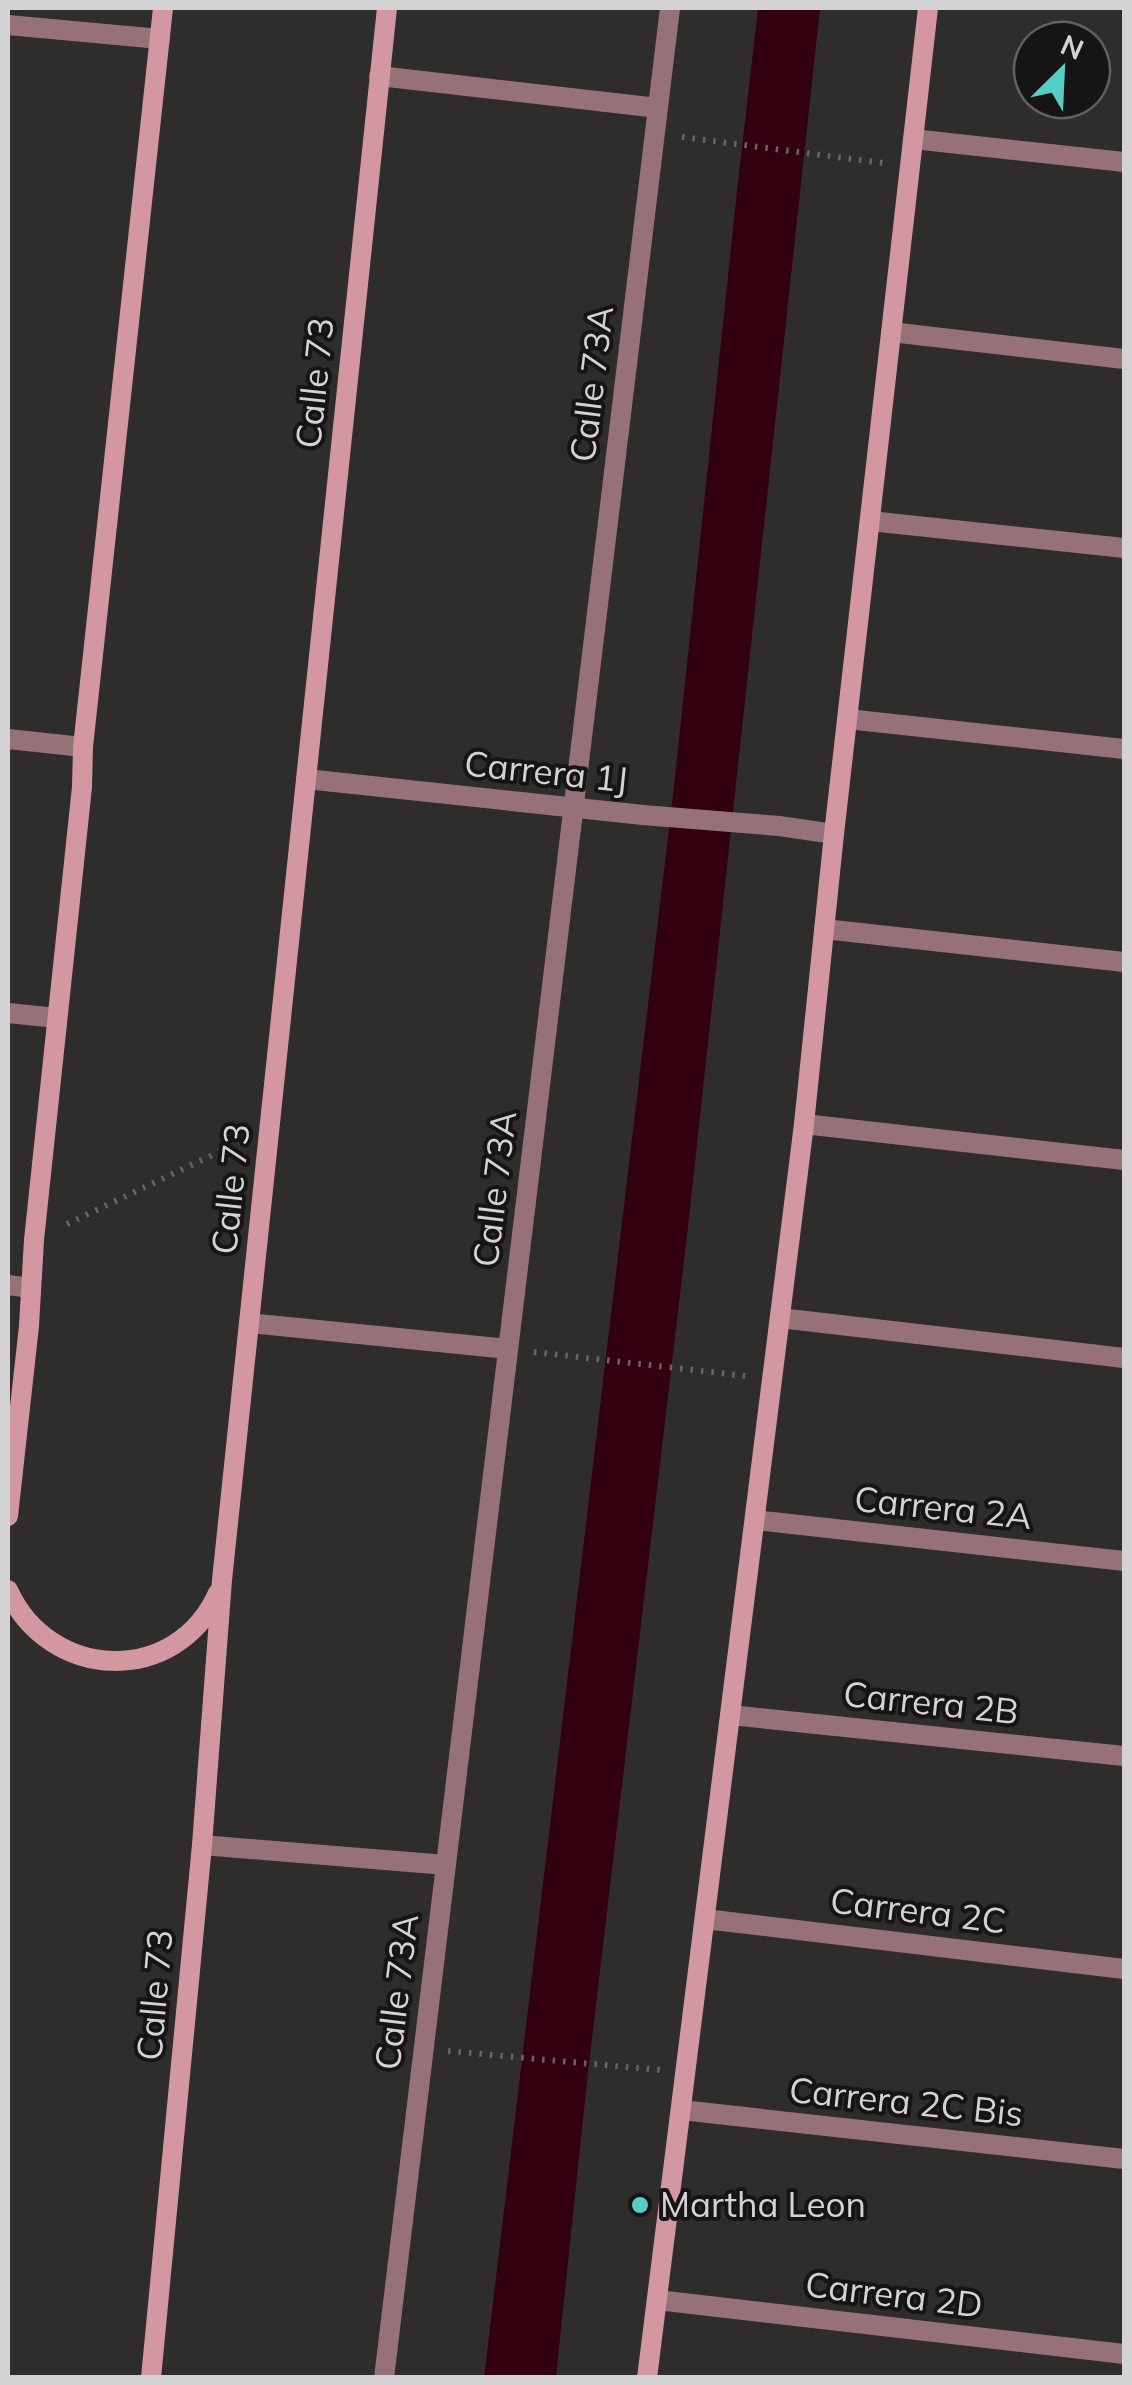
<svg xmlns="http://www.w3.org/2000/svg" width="1132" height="2385" font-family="Mulish,sans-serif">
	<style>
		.water { fill: #33000f }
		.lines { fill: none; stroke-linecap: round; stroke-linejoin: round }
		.path { stroke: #686565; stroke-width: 6; stroke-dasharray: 2.5 8; stroke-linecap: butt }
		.street { stroke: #967177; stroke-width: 20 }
		.secondary { stroke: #d397a1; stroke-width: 20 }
		.poi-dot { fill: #56cec3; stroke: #161415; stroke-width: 4 }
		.labels { text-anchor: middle; stroke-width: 8; stroke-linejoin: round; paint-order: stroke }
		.street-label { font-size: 35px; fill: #d4d2d2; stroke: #161415 }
		.poi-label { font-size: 35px; fill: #d4d2d2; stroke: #161415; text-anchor: start }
	</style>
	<rect width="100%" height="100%" fill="#2f2c2c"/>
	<path class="water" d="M758,8H820L688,1227L587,2081L556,2377L484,2378L674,787L737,191Z"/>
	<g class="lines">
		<path class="path" d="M682,137L883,163
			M67,1224L242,1141
			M534,1352L746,1376
			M448,2051L660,2070"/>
		<path class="street" d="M8,25L160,39
			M379,76L658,108
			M913,139L1124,162
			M891,332L1124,359
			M870,521L1124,548
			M847,719L1124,749
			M8,739L83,747
			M306,779L643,815L779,826L834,834
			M824,929L1124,962
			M8,1013L57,1018
			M804,1124L1124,1160
			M8,1285L31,1288
			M780,1318L1124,1358
			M249,1323L508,1349
			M755,1520L1124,1561
			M730,1715L1124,1756
			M202,1845L446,1865
			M705,1919L1124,1969
			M681,2110L1124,2159
			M657,2300L1124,2354
			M384,2378L670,8"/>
		<path class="secondary" d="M8,1516L29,1326L34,1240L82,787L83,747L163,8
			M8,1590C49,1681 176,1687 218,1593
			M151,2378L202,1845L222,1580L387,8
			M647,2378L804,1124L834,834L928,8"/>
	</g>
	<circle class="poi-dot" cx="640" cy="2205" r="10"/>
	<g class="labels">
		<g class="street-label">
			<text transform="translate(315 383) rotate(-84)" y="12">Calle 73</text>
			<text transform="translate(592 384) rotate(-83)" y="12">Calle 73A</text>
			<text transform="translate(546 772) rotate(6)" y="12">Carrera 1J</text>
			<text transform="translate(231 1189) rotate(-84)" y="12">Calle 73</text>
			<text transform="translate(495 1189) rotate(-83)" y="12">Calle 73A</text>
			<text transform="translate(943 1508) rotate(6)" y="12">Carrera 2A</text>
			<text transform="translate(931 1703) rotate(6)" y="12">Carrera 2B</text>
			<text transform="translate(918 1911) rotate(7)" y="12">Carrera 2C</text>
			<text transform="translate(397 1992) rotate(-83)" y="12">Calle 73A</text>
			<text transform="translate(155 1995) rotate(-85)" y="12">Calle 73</text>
			<text transform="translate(906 2102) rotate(6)" y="12">Carrera 2C Bis</text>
			<text transform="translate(894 2295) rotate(7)" y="12">Carrera 2D</text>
		</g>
		<g class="poi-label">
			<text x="660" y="2217">Martha Leon</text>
		</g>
	</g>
	<rect width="1132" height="2385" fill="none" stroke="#d4d2d2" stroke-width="20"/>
	<g transform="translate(1062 70) rotate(24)"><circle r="48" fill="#161415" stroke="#626061" stroke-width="2.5"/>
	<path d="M0-8L18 38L0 25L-18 38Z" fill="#56cec3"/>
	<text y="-15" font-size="28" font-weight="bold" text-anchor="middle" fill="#d4d2d2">N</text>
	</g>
</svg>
